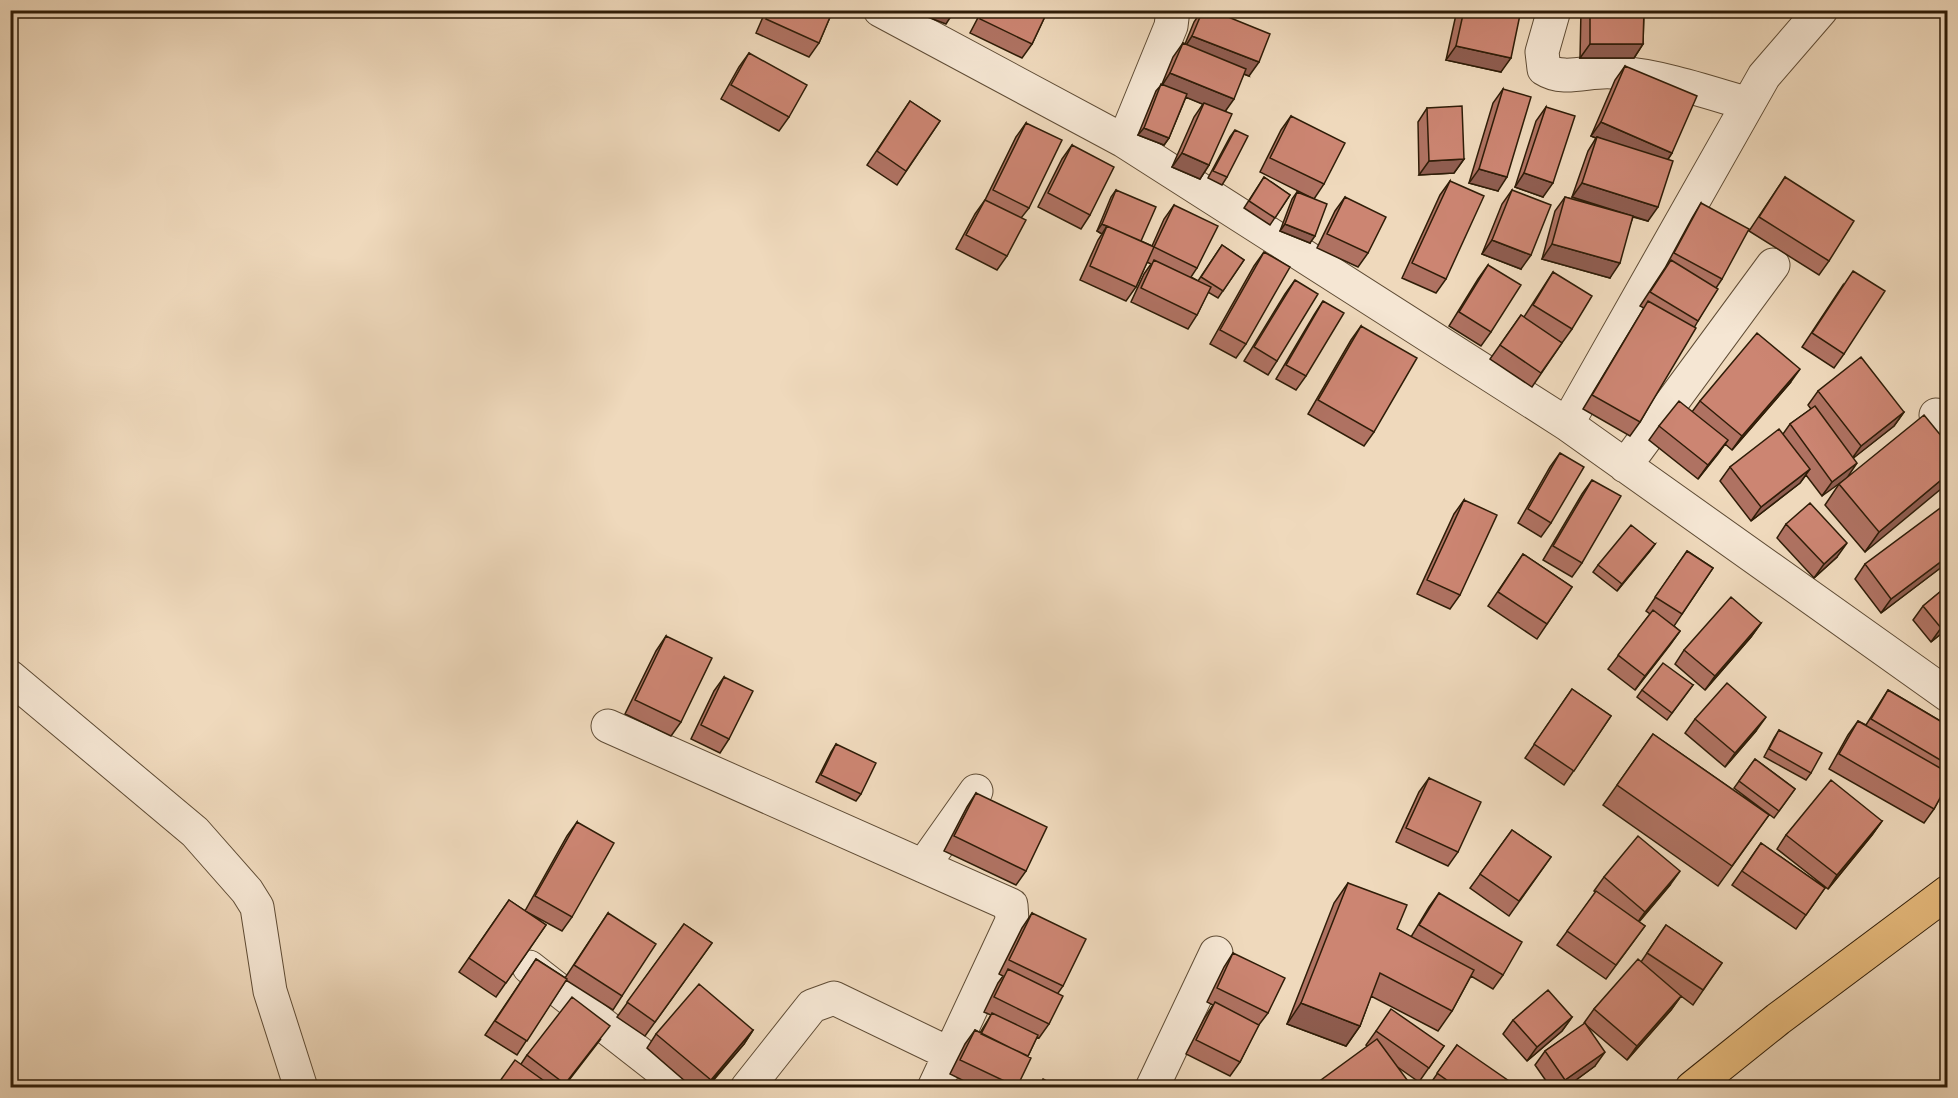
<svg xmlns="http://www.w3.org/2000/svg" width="1958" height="1098" font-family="'Libre Bodoni',serif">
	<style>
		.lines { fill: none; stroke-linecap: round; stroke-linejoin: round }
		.minor-casing { stroke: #5f4c35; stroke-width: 35 }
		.major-casing { stroke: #2f1d08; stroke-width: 35 }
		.minor { stroke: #f5e6d3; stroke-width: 33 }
		.major { stroke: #e8bc7e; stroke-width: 33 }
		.wall { fill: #af7262; stroke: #2f1d08; stroke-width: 1.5 }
		.shaded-wall { fill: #8f5d50; stroke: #2f1d08; stroke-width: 1.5 }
		.building { fill: #cc8572; stroke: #2f1d08; stroke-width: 1.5 }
	</style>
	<rect width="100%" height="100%" fill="#efd9bc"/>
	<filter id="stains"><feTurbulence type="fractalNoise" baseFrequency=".00333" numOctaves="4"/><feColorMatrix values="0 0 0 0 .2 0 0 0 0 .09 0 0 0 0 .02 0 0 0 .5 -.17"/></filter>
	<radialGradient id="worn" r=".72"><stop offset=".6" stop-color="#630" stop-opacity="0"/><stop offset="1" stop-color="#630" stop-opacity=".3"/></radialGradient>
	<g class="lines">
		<defs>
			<path id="minor" d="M880,10L1124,141
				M1173,10L1171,26L1124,141L1567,424L1948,695
				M1554,10L1542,52L1544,69C1564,82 1589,70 1612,72C1660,76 1702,90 1748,104
				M1936,415L1948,426
				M1567,424L1764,76L1821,10
				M1625,466L1773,265
				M10,677L195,832L247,891L257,907L270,991L301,1088
				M608,726L1011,905L1012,921L934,1088
				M923,866L976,791
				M529,967L684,1088
				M747,1088L812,1006L834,998L950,1054
				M1152,1088L1216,953"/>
			<path id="major" d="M1692,1088L1778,1019L1948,892"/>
		</defs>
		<use href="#minor" class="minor-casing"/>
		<use href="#major" class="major-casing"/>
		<use href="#minor" class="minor"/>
		<use href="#major" class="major"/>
	</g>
	<path class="wall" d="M766,10H833L819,43L809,57L756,33Z
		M982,10H1048L1032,44L1022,58L970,33Z
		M1202,10H1211L1249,76L1244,74L1225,112L1209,165L1200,179L1172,167L1194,117L1203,104L1186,97L1169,138L1164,145L1138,135L1156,91L1162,84L1173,57L1183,43L1185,44L1194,22Z
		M1457,10H1521L1501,72L1446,60Z
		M1581,10H1644L1643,44L1634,58H1580Z
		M749,53L789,117L779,131L721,99L739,67Z
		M1625,66L1672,153L1668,159L1648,221L1633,217L1610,278L1542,259L1555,211L1565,197L1617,212L1572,197L1588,151L1596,138L1591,136L1615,80Z
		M1503,89L1498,191L1469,183L1493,103Z
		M910,101L940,121L897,185L867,165Z
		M1546,107L1543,197L1515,187L1536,121Z
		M1427,108L1464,159L1454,173L1419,175L1418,122Z
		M1291,116L1324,184L1314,199L1260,172L1281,130Z
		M1026,123L1029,208L1021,218L1007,256L997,270L956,249L975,214L985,200L1016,137Z
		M1235,130L1227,177L1222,185L1208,178L1230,137Z
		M1072,145L1090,215L1081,229L1038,207L1062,159Z
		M1264,177L1290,195L1270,225L1244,208Z
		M1785,177L1829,261L1819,275L1749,231Z
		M1450,181L1446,279L1436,293L1402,278L1440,195Z
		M1116,190L1141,241L1152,246L1164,219L1174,205L1197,268L1191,277L1198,281L1222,245L1244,260L1218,298L1208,292L1197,315L1188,329L1131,302L1144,274L1151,264L1147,262L1136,287L1126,301L1080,280L1098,240L1102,234L1097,231L1111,197Z
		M1512,190L1521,269L1482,254L1502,204Z
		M1297,192L1310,243L1280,231L1292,199Z
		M1345,197L1368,253L1358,267L1317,248L1335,211Z
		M1701,203L1722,279L1716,288L1698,321L1640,422L1630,436L1583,409L1644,308L1640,306L1665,268L1692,218Z
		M1264,252L1246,344L1236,358L1210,344L1254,266Z
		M1488,265L1491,332L1481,346L1449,326L1478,279Z
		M1553,272L1572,329L1562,343L1559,341L1562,343L1532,387L1490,359L1521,315L1524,317Z
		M1295,280L1277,361L1268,375L1244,361L1285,294Z
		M1843,285L1844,354L1834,368L1802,347Z
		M1323,301L1306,376L1296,390L1276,379L1314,315Z
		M1361,326L1374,432L1364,446L1308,414L1351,340Z
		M1790,383L1732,450L1725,444L1698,479L1649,440L1659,426L1692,412L1700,401Z
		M1818,391L1904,412L1894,426L1853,458L1822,496L1806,475L1800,483L1751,521L1720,481L1730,467L1783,434L1790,424L1811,409L1808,405Z
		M1947,443L1865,552L1825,505L1839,484Z
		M1560,453L1551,523L1541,537L1518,523L1550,467Z
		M1592,480L1582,563L1572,577L1543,560L1582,494Z
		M1464,500L1460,595L1450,609L1417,594L1454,514Z
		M1786,524L1837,557L1814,578L1777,538Z
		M1655,544L1617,591L1593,572L1598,565Z
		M1687,551L1713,568L1674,626L1680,631L1635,690L1608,669L1650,614L1646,611Z
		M1523,554L1572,587L1537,639L1488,606Z
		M1947,563L1881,613L1855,579L1865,564Z
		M1947,586V629L1931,642L1913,620L1923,606Z
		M1761,623L1751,637L1705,690L1675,664L1684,650Z
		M666,636L681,722L671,736L625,714L656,651Z
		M724,677L729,739L720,753L691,739L714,691Z
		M1693,685L1667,720L1637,697L1642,690Z
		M1572,689L1611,716L1564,785L1525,758Z
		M1888,690L1947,725V785L1934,809L1924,823L1829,769L1848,735L1858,721L1866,725Z
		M1695,719L1756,731L1725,767L1685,733Z
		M1779,730L1811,773L1806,780L1764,757L1774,738Z
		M1653,734L1769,815L1718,886L1603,805Z
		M836,744L861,794L856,801L816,782L831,752Z
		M1755,759L1795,789L1774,818L1734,788Z
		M1429,778L1458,852L1448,866L1396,842L1419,792Z
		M976,793L1026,871L1016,885L944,851L967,807Z
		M1882,821L1872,835L1828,889L1777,849L1786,835Z
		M577,822L572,917L562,931L525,911L567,836Z
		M1512,830L1551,857L1509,916L1470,888Z
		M1761,843L1825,888L1796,929L1732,885Z
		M1604,877L1670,885L1639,922L1645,926L1606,979L1557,945L1596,892L1594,891Z
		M1348,883L1397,929L1411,937L1429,907L1439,893L1503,975L1493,989L1471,976L1452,1011L1438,1031L1371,996L1360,1026L1346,1046L1287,1024L1334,903Z
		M509,900L546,925L496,997L459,972Z
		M608,913L622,996L613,1010L566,980L517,1055L485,1035L536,959L565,978Z
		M1032,913L1063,986L1058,993L1049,1024L1039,1038L1037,1037L1028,1056L1016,1088H978L950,1074L965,1044L975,1030L980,1033L991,1015L984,1012L998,983L1003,976L999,974L1022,928Z
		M684,924L712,943L645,1036L617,1017Z
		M1666,925L1722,963L1693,1005L1681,996L1671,1010L1627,1060L1586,1025L1595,1066L1565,1088H1551L1535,1065L1545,1051L1585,1024L1584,1023L1594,1009L1641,962Z
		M1233,953L1268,1013L1258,1026L1240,1062L1230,1076L1186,1054L1205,1017L1213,1005L1207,1002L1224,967Z
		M1572,1017L1562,1031L1527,1061L1503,1034L1513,1020Z
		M753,1030L744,1044L707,1088H693L647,1048L656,1034Z
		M1376,1031L1444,1046L1419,1082L1366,1045Z
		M600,1040L563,1088H495L521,1064L527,1055Z
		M1457,1045L1505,1088L1428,1087Z"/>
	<path class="shaded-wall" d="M909,10H955L946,24Z
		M1192,36L1259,62L1249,76L1183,50Z
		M1590,44H1643L1634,58H1580Z
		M1456,46L1511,58L1501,72L1446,60Z
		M1170,73L1234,99L1224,113L1161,87Z
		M1601,122L1672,153L1663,167L1597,137L1596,138L1591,136Z
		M1144,128L1169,138L1164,145L1138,135Z
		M1182,153L1209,165L1200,179L1172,167Z
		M1464,159L1454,173L1419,175L1429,161Z
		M1479,169L1507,177L1498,191L1469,183Z
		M1524,173L1553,183L1543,197L1515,187Z
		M1582,183L1658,207L1648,221L1572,197Z
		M1102,224L1107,226L1102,234L1097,231Z
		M1285,224L1315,236L1310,243L1280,231Z
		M1492,240L1531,255L1521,269L1482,254Z
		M1552,244L1620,263L1610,278L1542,259Z
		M1800,369L1790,383L1732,450L1742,436Z
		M1904,412L1894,426L1851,460L1861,446Z
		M1728,440L1718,454L1698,479L1708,465Z
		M1857,463L1847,478L1822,496L1832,482Z
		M1810,469L1800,483L1751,521L1761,507Z
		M1947,475V484L1865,552L1879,532Z
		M1847,543L1837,557L1814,578L1824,564Z
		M1655,544L1650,551L1617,591L1622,584Z
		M1947,557V563L1881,613L1891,599Z
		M1761,623L1751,637L1705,690L1715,676Z
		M1947,623V629L1931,642L1941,628Z
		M1680,631L1670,645L1635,690L1645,676Z
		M1766,717L1756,731L1725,767L1735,753Z
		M1882,821L1872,835L1828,889L1837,875Z
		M1680,871L1670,885L1635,926L1645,912Z
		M1681,996L1671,1010L1627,1060L1637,1046Z
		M1301,1003L1360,1026L1346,1046L1287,1024Z
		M1572,1017L1562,1031L1527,1061L1537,1047Z
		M753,1030L744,1044L706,1088L711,1080Z
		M1605,1052L1595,1066L1565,1088H1560L1565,1080Z"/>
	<path class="building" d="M770,10H833L819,43L766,19Z
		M984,10H1048L1032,44L980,19Z
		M1203,10H1211L1270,34L1259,62L1192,36Z
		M1464,10H1521L1511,58L1456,46Z
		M1590,10H1644L1643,44H1590Z
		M1183,43L1246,69L1234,99L1170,73Z
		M749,53L807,85L789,117L731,85Z
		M1625,66L1697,96L1672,153L1601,122Z
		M1161,84L1187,94L1169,138L1144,128Z
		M1503,89L1531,97L1507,177L1479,169Z
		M910,101L940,121L906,171L877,151Z
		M1204,103L1232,114L1209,165L1182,153Z
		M1462,106L1464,159L1429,161L1427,108Z
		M1546,107L1575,116L1553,183L1524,173Z
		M1291,116L1345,143L1324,184L1270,158Z
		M1026,123L1062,140L1029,208L993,190Z
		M1235,130L1248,136L1227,177L1213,171Z
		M1597,137L1673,161L1658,207L1582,183Z
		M1072,145L1114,167L1090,215L1048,193Z
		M1264,177L1290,195L1275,218L1249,201Z
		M1785,177L1854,221L1829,261L1759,217Z
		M1450,181L1484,196L1446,279L1412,263Z
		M1116,190L1156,207L1141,241L1102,224Z
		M1512,190L1551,205L1531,255L1492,240Z
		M1297,192L1327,204L1315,236L1285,224Z
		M1345,197L1386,217L1368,253L1327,234Z
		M1565,197L1633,216L1620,263L1552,244Z
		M985,200L1026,220L1007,256L966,235Z
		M1701,203L1749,229L1722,279L1674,253Z
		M1174,205L1218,226L1197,268L1154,247Z
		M1107,226L1154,247L1136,287L1090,266Z
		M1222,245L1244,260L1223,291L1201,277Z
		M1264,252L1290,267L1246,344L1220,330Z
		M1154,260L1211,287L1197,315L1141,288Z
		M1671,260L1718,289L1698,321L1650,292Z
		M1488,265L1521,285L1491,332L1459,312Z
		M1853,271L1885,291L1844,354L1812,333Z
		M1553,272L1592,296L1572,329L1533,305Z
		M1295,280L1318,294L1277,361L1254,347Z
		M1323,301L1344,313L1306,376L1286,365Z
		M1648,301L1696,328L1640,422L1592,395Z
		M1521,315L1562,343L1541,373L1500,345Z
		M1361,326L1417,358L1374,432L1318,400Z
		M1757,333L1800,369L1742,436L1700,401Z
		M1861,357L1904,412L1861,446L1818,391Z
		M1679,401L1728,440L1708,465L1659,426Z
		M1815,406L1857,463L1832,482L1790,424Z
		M1924,415L1947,443V475L1879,532L1839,484Z
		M1779,429L1810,469L1761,507L1730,467Z
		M1560,453L1584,467L1551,523L1528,509Z
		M1592,480L1621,496L1582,563L1553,546Z
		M1464,500L1497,515L1460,595L1427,580Z
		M1810,503L1847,543L1824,564L1786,524Z
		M1947,503V557L1891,599L1865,564Z
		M1631,525L1655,544L1622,584L1598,565Z
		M1687,551L1713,568L1682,614L1655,597Z
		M1523,554L1572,587L1547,624L1498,592Z
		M1947,586V623L1941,628L1923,606Z
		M1731,597L1761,623L1715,676L1684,650Z
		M1653,610L1680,631L1645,676L1618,655Z
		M666,636L712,658L681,722L635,700Z
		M1663,663L1693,685L1672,713L1642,690Z
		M724,677L753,691L729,739L701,725Z
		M1727,683L1766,717L1735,753L1695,719Z
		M1572,689L1611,716L1574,771L1534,744Z
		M1888,690L1947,725V764L1871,719Z
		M1858,721L1947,772V785L1934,809L1839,754Z
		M1779,730L1822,753L1811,773L1769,749Z
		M1653,734L1769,815L1732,866L1617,785Z
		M836,744L876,763L861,794L821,775Z
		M1755,759L1795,789L1779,811L1739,781Z
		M1429,778L1481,802L1458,852L1406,828Z
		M1831,780L1882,821L1837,875L1786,835Z
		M976,793L1047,827L1026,871L954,836Z
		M577,822L614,843L572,917L535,896Z
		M1512,830L1551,857L1519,901L1480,874Z
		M1638,836L1680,871L1645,912L1604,877Z
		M1761,843L1825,888L1806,915L1742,871Z
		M1348,883L1407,905L1397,929L1474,970L1452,1011L1380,973L1360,1026L1301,1003Z
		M1596,891L1645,926L1616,965L1567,931Z
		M1439,893L1522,942L1503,975L1419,925Z
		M509,900L546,925L506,983L469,958Z
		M608,913L656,944L622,996L574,965Z
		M1032,913L1086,939L1063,986L1009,960Z
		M684,924L712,943L655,1022L627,1002Z
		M1666,925L1722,963L1703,990L1647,953Z
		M1233,953L1285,978L1268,1013L1217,988Z
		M536,959L567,979L527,1041L495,1021Z
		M1638,959L1681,996L1637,1046L1594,1009Z
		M1008,969L1063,996L1049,1024L994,997Z
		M699,984L753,1030L711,1080L656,1034Z
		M1548,990L1572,1017L1537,1047L1513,1020Z
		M572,997L610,1026L565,1084L527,1055Z
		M1215,1002L1259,1025L1240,1062L1196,1040Z
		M1391,1009L1444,1046L1429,1068L1376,1031Z
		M992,1013L1038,1035L1028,1056L981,1034Z
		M1585,1023L1605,1052L1565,1080L1545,1051Z
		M975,1030L1031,1058L1017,1087L960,1060Z
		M1377,1039L1413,1088H1310Z
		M1457,1045L1509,1081L1505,1088H1458L1437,1073Z
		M515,1060L554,1088H495Z
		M1043,1079L1059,1088H1039Z
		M959,1081L972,1088H956Z"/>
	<rect width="1958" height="1098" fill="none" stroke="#efd9bc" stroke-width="36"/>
	<rect x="12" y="12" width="1934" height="1074" fill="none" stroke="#2f1d08" stroke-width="3"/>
	<rect x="18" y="18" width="1922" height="1062" fill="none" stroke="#2f1d08" stroke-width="1.5"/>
	<rect width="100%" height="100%" filter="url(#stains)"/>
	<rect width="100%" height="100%" fill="url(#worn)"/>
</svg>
